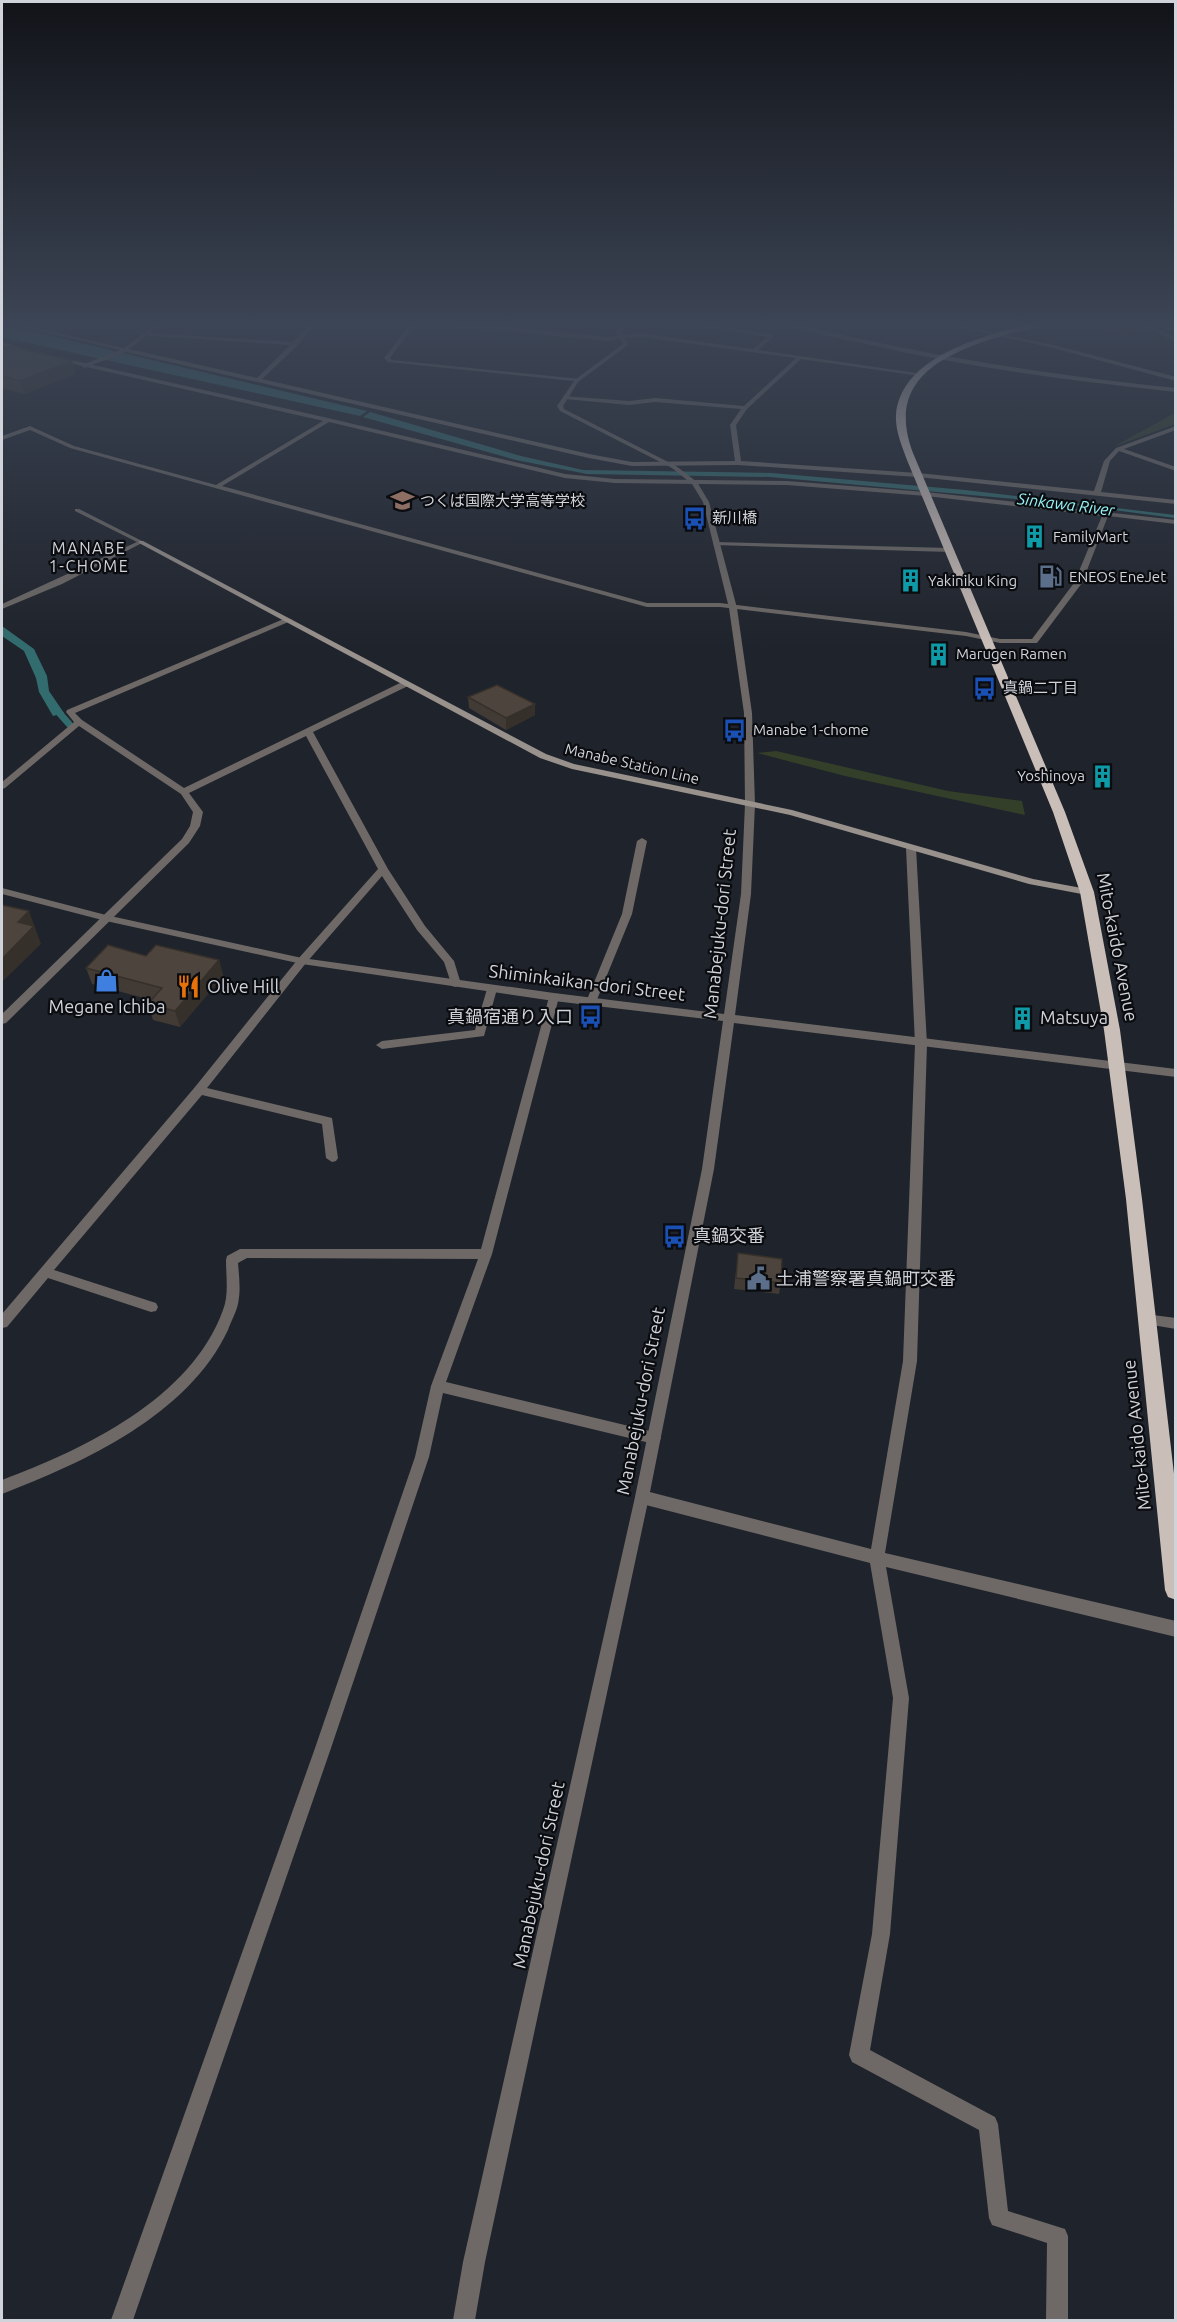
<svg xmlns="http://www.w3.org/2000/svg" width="1177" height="2322" font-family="Ubuntu,'Noto Sans JP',sans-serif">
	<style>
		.green { fill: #343f29 }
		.water { fill: #326c6e }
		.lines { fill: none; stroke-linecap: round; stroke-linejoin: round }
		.stream { stroke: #326c6e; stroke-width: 7 }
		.service { fill: #6e6966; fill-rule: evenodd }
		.minor { fill: #6e6966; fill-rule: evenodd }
		.tertiary { fill: #6e6966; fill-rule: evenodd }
		.secondary { fill: #99918c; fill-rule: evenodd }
		.trunk { fill: #cabeb8; fill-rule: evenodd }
		.wall { fill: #423a34 }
		.shaded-wall { fill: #36302b }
		.building { fill: #4d443d; stroke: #36302b; stroke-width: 1.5 }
		.labels { text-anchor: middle; stroke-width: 4.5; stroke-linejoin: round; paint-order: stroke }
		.far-poi-label { font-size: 15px; fill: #d0d3d9; stroke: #0a0c10; text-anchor: start }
		.far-street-label { font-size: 15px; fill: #d0d3d9; stroke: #0a0c10 }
		.far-water-label { font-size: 16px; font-style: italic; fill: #96f5f8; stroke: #0a0c10 }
		.far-neighbourhood-label { font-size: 16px; letter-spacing: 1.5px; fill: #d0d3d9; stroke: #0a0c10 }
		.street-label { font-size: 18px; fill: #d0d3d9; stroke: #0a0c10 }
		.poi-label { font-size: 18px; fill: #d0d3d9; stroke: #0a0c10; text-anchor: start }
	</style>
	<rect width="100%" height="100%" fill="#1f232b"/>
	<path class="green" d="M1175,413V424L1113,447Z
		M776,751L948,791L1022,801L1025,815L845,776L757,753Z"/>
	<path class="water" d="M2,327L26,330L367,411L360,416L2,337Z
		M370,412L521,456L583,470L772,473L965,490L1175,515V518L1059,503L770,477L587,474L516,460L363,417Z
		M2,626L34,649L47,676L49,691L64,713L53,716L39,692L36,678L24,651L2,636Z"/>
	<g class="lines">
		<path class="stream" d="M54,707L69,724"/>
		<path class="service" d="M75,509H79L144,542L139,543L75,511Z"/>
		<path class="minor" d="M5,323H14L124,348L157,323H163L150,333L293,342L312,323H317L298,345L262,379L589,454L632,462L735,461L730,425L741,409L655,402L629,405L565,399L563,396L629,401L655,398L744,406L796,358L641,337L625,338L628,345L578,382L576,379L623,344L620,339L607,341L423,323L505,326L607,337L618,336L616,330L627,323H632L621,331L623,335L641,333L753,349L767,337L684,323H695L771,334L773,337L758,350L923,374L920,376L801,359L747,409L736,425L741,461L918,473L1094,491L1104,461L1116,448L1176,426V430L1124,449L1176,467V471L1119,451L1110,461L1101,492L1176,500V504L918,477L738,465L632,466L589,458L126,352L84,368L82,365L120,350ZM147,336L290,345L257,378L129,349Z
			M941,323H950L1054,345L1176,377V381L1053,348Z
			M1176,325V328L1168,330L1165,328Z
			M328,418L565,474L615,479L787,481L926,492L1176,520V524L1108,516L1082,583L1037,643H1000L966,636L720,607H647L70,448L30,430L2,440V436L30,426L74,446L216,485ZM329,422L565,478L615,483L787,485L926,496L1102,516L1074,583L1032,639H1000L966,632L720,603H647L222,486Z
			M139,541L144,542L62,584L2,609V604Z
			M716,542L950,548L953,550L950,552L714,545L713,544Z
			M286,618L293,620L75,713L82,720L184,788L402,682H408V686L313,732L388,869L425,926L454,961L461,984L456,987L452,986L444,962L417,930L382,876L306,963L207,1088L332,1118L338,1158L336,1161L332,1162L326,1158L322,1124L202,1095L54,1270L156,1303L158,1307L156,1311L151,1312L48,1278L7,1327L2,1328V1314L195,1087L298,959L378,869L306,736L189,793L203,812L200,826L189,843L6,1023L2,1024V1014L182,839L190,826L193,812L181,794L79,726L5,788L2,789V782L74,722L66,712L67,710Z
			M642,838L647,841L632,914L596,1002L591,1006L587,1005L586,1002L622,914L637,841Z
			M911,845L916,848L927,1044L917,1361L885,1553L1176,1621V1637L886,1567L909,1698L890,1934L870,2050L995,2117L998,2124L1008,2211L1065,2229L1068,2236V2320H1046L1047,2243L992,2225L989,2218L979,2130L852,2062L849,2055L872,1934L893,1698L870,1563L642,1504L637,1502L635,1497L637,1492L642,1490L871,1549L903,1361L915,1044L906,848Z
			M492,986L497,989L484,1036L382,1049L376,1045L382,1041L475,1030L487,989Z
			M554,993L559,997L492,1254L446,1382L654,1432L659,1434L661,1438L659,1442L654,1444L443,1393L429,1457L330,1751L133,2320H111L314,1751L415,1457L431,1386L478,1259L247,1258L238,1263C239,1276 241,1290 238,1304C236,1313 231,1321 228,1330C188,1415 85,1462 2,1494V1480C84,1449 191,1399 223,1310C229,1295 226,1276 226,1260L227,1256L240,1249H481L549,997Z
			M1145,1314L1176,1318V1329L1140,1323L1138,1319L1140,1315Z"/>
		<path class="tertiary" d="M411,323H416L390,358L392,360L580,379L563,406L564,409L676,466L697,482L709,502L737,608L752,713L755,804L751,894L735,1015L1176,1069V1077L734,1023L714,1169L649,1497L485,2262L475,2320H453L463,2262L635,1497L702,1169L723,1021L554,1001L302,964L106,921L2,894V888L106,915L302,958L554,993L724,1014L741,894L745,804L744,713L729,608L703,502L692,484L672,468L560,411L557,406L574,381L388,362L384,358Z
			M786,323H794C920,355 1047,375 1176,388V392C1073,381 971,368 871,345C846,339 808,334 786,323Z
			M1137,323H1143L1176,338V341Z
			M2,342L26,349L27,350L24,352L2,346Z
			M58,357L328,418L331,420L328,422L56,360Z"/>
		<path class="secondary" d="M139,541H143L546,754L574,764L792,810L1033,879L1087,889L1092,892L1087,895L1029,884L790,815L572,769L540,758L139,543Z"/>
		<path class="trunk" d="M1034,323H1045C1034,329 1018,331 1005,335C944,353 885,379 913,453L1065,812L1094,892L1120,1030L1142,1199L1176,1491V1600L1168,1597L1165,1590L1126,1199L1104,1030L1080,892L1053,812L907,460C902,446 895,430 896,415C901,355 987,335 1034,323Z"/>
	</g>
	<path class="wall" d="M963,323H1004L984,328Z
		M1089,323H1148L1146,330L1123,336Z
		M1148,323H1170L1156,327Z
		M2,349L76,374L24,394L2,388Z
		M468,697L535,715L506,730L469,708Z
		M146,956L219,960L223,976L180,1027L153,1020L148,1004L151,1000L92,984L86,968Z
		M738,1253L781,1283L779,1294L734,1289Z"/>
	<path class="shaded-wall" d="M985,323H1004L984,328Z
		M1143,323H1148L1146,330L1123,336L1125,328Z
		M1157,323H1170L1156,327Z
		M72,361L76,374L24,394L20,381Z
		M535,704V715L506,730V718Z
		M29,911L41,944L3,981L2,977V959L18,922Z
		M219,960L223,976L180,1027L175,1011Z"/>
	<path class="building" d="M1112,323H1143L1125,328Z
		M10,346L72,361L20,381L2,376V349Z
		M497,685L535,704L506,718L468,697Z
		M2,905L29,911L18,922L34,926L2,959Z
		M108,945L146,956L156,945L219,960L175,1011L148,1004L162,988L86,968Z
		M738,1253L782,1259L781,1283L736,1278Z"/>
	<linearGradient id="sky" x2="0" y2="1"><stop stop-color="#111318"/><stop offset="0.5" stop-color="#3c4555"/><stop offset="1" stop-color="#3c4555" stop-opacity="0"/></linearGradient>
	<rect width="1177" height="648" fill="url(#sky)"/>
	<defs>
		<symbol id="school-bare" viewBox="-9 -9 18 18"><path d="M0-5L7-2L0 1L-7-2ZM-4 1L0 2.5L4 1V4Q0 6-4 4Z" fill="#8d6e63" stroke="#0a0c10" stroke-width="2.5" paint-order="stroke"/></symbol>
		<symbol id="bus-bare" viewBox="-9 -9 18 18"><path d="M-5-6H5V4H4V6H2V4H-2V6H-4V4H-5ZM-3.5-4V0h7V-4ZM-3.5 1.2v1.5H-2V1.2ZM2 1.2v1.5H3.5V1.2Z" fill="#1a4fb4" stroke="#0a0c10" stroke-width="2.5" paint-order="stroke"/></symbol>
		<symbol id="building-bare" viewBox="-9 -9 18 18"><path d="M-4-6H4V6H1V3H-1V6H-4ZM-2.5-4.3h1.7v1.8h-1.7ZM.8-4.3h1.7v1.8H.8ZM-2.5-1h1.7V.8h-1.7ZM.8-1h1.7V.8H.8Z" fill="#0f9aa8" stroke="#0a0c10" stroke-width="2.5" paint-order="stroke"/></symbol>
		<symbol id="fuel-bare" viewBox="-9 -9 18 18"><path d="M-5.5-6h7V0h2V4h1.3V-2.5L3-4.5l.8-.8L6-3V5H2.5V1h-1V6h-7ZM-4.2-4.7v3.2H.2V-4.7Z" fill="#5c6f8a" stroke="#0a0c10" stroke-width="2.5" paint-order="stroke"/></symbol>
		<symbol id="shop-bare" viewBox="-9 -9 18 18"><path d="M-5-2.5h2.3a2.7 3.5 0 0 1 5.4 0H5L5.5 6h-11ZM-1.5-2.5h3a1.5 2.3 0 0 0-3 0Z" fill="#3f7fe0" stroke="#0a0c10" stroke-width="2.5" paint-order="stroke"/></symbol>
		<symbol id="restaurant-bare" viewBox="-9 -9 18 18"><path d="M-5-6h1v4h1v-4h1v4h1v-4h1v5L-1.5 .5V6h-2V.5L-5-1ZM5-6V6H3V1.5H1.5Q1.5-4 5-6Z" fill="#e8710a" stroke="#0a0c10" stroke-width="2.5" paint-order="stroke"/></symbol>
		<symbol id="civic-bare" viewBox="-9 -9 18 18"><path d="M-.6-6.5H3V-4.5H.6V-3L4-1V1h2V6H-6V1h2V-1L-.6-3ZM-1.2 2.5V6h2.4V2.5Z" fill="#5c6f8a" stroke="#0a0c10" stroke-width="2.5" paint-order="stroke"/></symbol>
	</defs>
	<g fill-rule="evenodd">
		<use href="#school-bare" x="386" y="484" width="33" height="33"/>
		<use href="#bus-bare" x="678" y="502" width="33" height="33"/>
		<use href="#building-bare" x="1018" y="520" width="33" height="33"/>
		<use href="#fuel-bare" x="1034" y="560" width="33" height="33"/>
		<use href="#building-bare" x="894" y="564" width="33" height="33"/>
		<use href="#building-bare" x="922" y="638" width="33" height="33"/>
		<use href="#bus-bare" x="968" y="672" width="33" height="33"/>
		<use href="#bus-bare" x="718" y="714" width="33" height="33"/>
		<use href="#building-bare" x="1086" y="760" width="33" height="33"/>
		<use href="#shop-bare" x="90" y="964" width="33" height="33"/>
		<use href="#restaurant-bare" x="172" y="970" width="33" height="33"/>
		<use href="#bus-bare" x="574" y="1000" width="33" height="33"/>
		<use href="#building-bare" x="1006" y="1002" width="33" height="33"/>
		<use href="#bus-bare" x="658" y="1220" width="33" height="33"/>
		<use href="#civic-bare" x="742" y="1262" width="33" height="33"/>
	</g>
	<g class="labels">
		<g class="far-poi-label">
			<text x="420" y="506">つくば国際大学高等学校</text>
			<text x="712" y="523">新川橋</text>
			<text x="1053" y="542">FamilyMart</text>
			<text x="1069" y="582">ENEOS EneJet</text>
			<text x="928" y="586">Yakiniku King</text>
			<text x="956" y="659">Marugen Ramen</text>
			<text x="1003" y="693">真鍋二丁目</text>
			<text x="753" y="735">Manabe 1-chome</text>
			<text x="1085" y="781" text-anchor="end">Yoshinoya</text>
		</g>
		<g class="far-street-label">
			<text transform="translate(632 764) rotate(13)" y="5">Manabe Station Line</text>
		</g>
		<g class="far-water-label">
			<text transform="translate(1066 504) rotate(7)" y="6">Sinkawa River</text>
		</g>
		<g class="far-neighbourhood-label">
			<text x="89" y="554">MANABE<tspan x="89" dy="18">1-CHOME</tspan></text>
		</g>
		<g class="street-label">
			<text transform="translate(720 924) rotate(-84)" y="6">Manabejuku-dori Street</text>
			<text transform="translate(1117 947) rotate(79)" y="6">Mito-kaido Avenue</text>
			<text transform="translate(587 983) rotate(7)" y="6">Shiminkaikan-dori Street</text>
			<text transform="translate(641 1401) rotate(-79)" y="6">Manabejuku-dori Street</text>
			<text transform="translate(1137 1435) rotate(-96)" y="6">Mito-kaido Avenue</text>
			<text transform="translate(539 1875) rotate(-78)" y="6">Manabejuku-dori Street</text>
		</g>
		<g class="poi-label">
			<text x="207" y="993">Olive Hill</text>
			<text x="107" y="1013" text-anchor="middle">Megane Ichiba</text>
			<text x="573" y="1023" text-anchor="end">真鍋宿通り入口</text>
			<text x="1040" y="1024">Matsuya</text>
			<text x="693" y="1242">真鍋交番</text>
			<text x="776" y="1285">土浦警察署真鍋町交番</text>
		</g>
	</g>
	<rect width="1177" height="2322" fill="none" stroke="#d0d3d9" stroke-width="6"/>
</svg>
